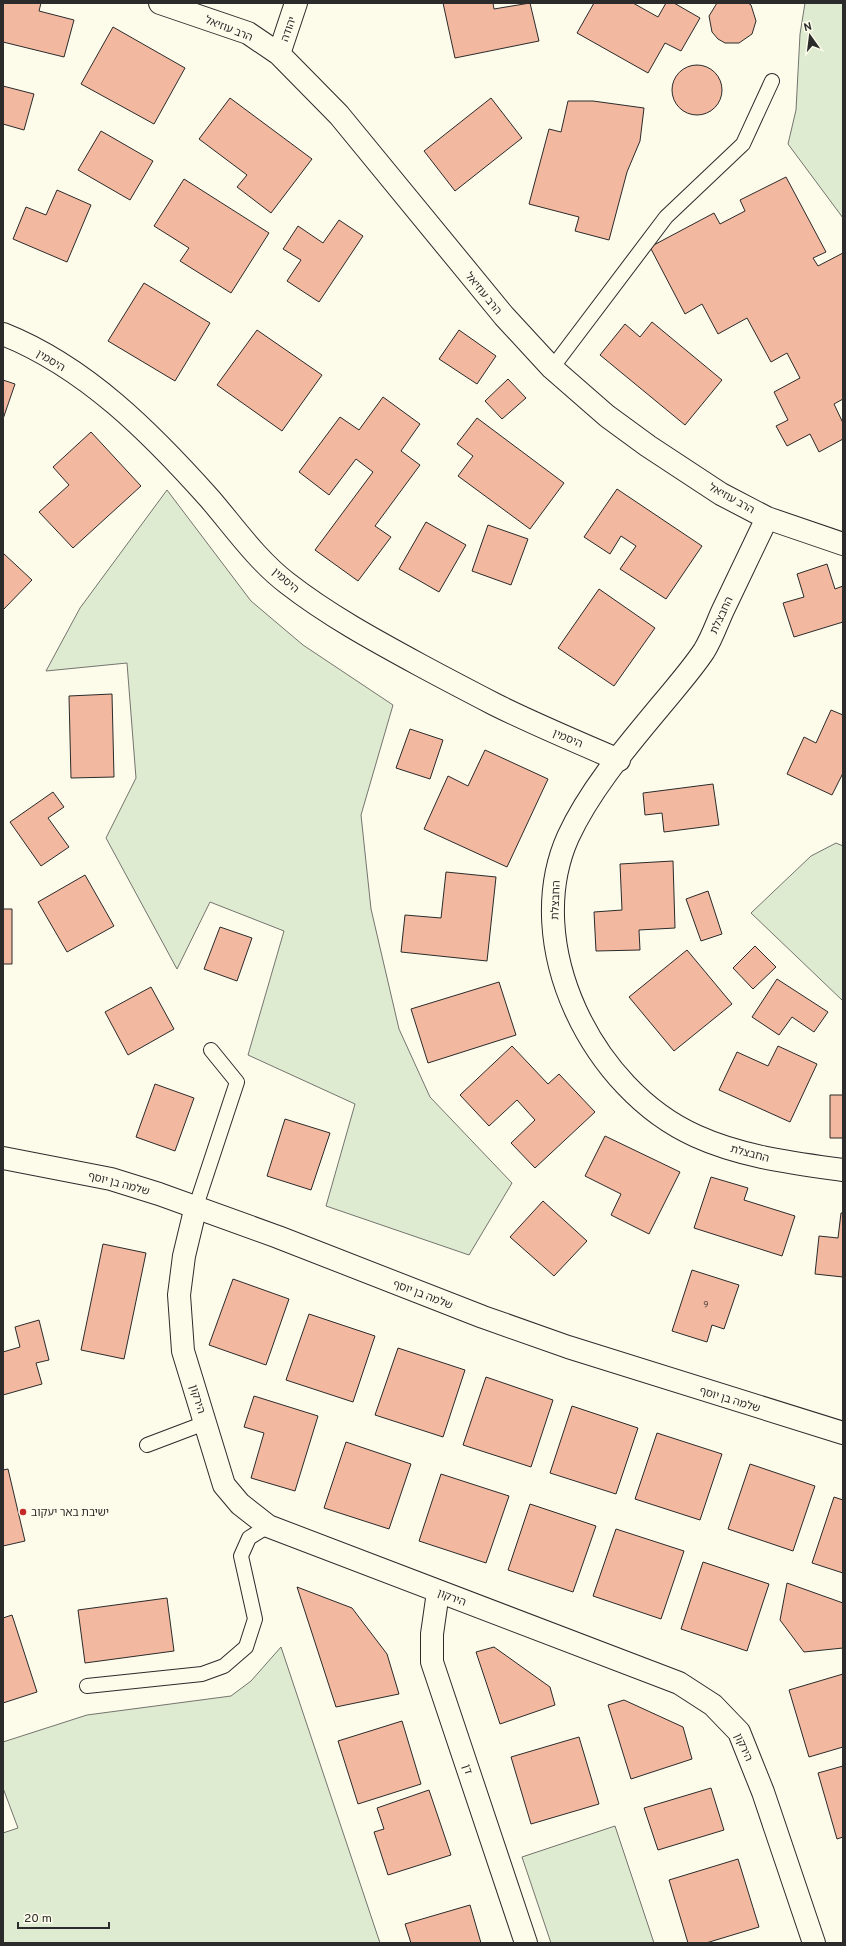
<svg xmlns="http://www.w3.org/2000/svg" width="846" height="1946" font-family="Overpass,'Noto Sans Hebrew',sans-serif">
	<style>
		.green { fill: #deebd1; stroke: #74746e }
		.building { fill: #f2b8a0; stroke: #2b2b2b }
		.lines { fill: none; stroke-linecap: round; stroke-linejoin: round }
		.service-casing { stroke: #2b2b2b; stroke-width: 16 }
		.minor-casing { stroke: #2b2b2b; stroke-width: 24 }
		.secondary-casing { stroke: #2b2b2b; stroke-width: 24 }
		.service { stroke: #fdfbea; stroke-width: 14 }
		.minor { stroke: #fdfbea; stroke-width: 22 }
		.secondary { stroke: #fdfbea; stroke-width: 22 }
		.poi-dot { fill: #c62828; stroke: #fdfbea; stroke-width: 1.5 }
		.labels { text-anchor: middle; stroke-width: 3; stroke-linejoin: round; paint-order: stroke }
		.number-label { font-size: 9px; fill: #5d4e48 }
		.street-label { font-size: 11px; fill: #2b2b2b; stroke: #fdfbea }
		.poi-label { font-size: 11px; fill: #2b2b2b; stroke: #fdfbea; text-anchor: start }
	</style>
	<rect width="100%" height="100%" fill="#fdfbea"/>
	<path class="green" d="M805,3H843V218L788,144L796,110L800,34Z
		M167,490L251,601L303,645L393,705L361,815L371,909L399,1029L430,1097L512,1183L469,1255L326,1206L355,1104L248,1055L284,931L210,902L177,969L106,838L136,778L127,663L46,671L80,608Z
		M836,843L843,846V1001L751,913L811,856Z
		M281,1647L380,1943H3V1833L18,1828L3,1788V1742L87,1715L231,1696L251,1681Z
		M615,1826L654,1943H551L522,1857Z"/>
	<path class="building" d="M3,3H41L39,11L74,20L64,57L3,42Z
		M443,3H493L494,9L530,3L539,41L455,58Z
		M594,3H633L658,17L666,3H674L700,18L681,51L665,43L648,73L577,33Z
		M717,3H748L751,5L756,21L752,34L739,43H725L718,39L712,32L709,16Z
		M113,27L185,68L154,124L81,84Z
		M672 90a25 25 0 1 1 50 0a25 25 0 1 1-50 0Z
		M3,86L34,94L24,130L3,124Z
		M230,98L312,159L271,213L237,187L247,175L199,139Z
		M491,98L522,138L455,191L424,151Z
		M568,101H593L644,108L640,141L627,172L609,240L575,231L579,217L529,204L549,129L561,132Z
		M101,131L153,161L130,200L78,170Z
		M786,177L826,252L813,258L818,266L843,253V399L834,404L843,423V439L819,452L810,434L787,446L776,426L788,420L774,392L800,378L787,353L771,362L747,318L718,334L702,304L685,314L650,247L714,213L720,224L745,211L740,200Z
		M184,179L269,233L231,293L180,261L189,248L154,226Z
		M57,190L91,205L67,262L13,239L26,207L46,215Z
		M339,220L363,236L319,302L287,281L301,260L283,249L298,226L323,243Z
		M144,283L210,323L175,381L108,341Z
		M652,322L722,380L685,425L600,355L625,324L640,337Z
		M257,330L322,375L282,431L217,385Z
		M459,330L496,356L477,384L439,359Z
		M508,379L526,398L502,419L485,401Z
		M3,380L15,384L3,419Z
		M383,397L420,424L401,451L420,465L375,526L391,537L358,581L315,550L373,472L356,459L329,495L299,472L340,417L359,430Z
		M477,418L564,483L530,529L458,476L473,456L457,444Z
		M91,432L141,486L73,548L39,512L69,485L53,467Z
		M617,489L702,546L666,599L620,569L636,546L621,536L610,554L584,537Z
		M426,522L466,545L439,592L399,569Z
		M488,525L528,539L511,585L472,571Z
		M3,553L32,580L3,610Z
		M827,564L835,589L843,586V622L794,637L783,603L804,597L797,574Z
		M599,589L655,628L614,686L558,648Z
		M112,694L114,777L71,778L69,696Z
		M831,710L843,715V773L832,795L787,774L804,737L816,743Z
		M410,729L443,740L430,779L396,768Z
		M485,750L548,779L507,867L424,829L448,776L468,786Z
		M713,784L719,825L664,832L662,813L645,815L643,793Z
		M53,792L64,807L48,818L69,847L41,866L10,822Z
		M673,861L675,928L639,930L640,950L596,951L594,912L622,910L620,864Z
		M446,872L496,877L487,961L401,952L405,915L441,918Z
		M85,875L114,926L67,952L38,902Z
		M708,891L722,934L701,941L686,899Z
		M3,909H12V964H3Z
		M220,927L252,938L237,981L204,969Z
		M755,946L776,967L753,989L733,968Z
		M687,950L732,1004L674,1051L629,997Z
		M777,979L828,1012L814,1032L792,1017L779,1035L752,1017Z
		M499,982L516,1035L428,1063L411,1009Z
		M151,987L174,1029L128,1055L105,1012Z
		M512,1046L548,1084L559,1074L595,1112L535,1168L511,1143L535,1120L517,1100L489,1126L460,1095Z
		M778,1046L817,1064L790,1122L719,1090L737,1052L768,1066Z
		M155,1084L194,1098L175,1151L136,1137Z
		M830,1095H843V1138H830Z
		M285,1119L330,1133L311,1190L267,1176Z
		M605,1136L680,1172L649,1234L611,1215L621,1194L585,1176Z
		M711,1177L748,1188L744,1200L795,1216L782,1256L694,1228Z
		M543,1201L587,1241L554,1276L510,1237Z
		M841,1213H843V1277L815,1274L819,1236L838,1238Z
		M103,1244L146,1253L124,1359L81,1350Z
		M692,1270L739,1285L724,1329L712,1325L707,1342L672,1331Z
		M233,1279L289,1299L266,1365L209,1345Z
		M309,1314L375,1336L353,1402L286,1380Z
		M39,1320L49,1360L36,1363L42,1384L3,1395V1352L20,1347L15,1327Z
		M398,1348L465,1370L443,1437L375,1415Z
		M486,1377L553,1400L531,1467L463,1445Z
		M254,1396L318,1416L295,1491L251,1478L264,1433L244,1427Z
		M572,1406L638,1428L616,1494L550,1473Z
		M657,1433L722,1454L700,1520L635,1499Z
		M346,1442L411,1464L389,1529L324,1508Z
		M750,1464L815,1486L793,1551L728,1529Z
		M8,1469L25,1541L3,1546V1470Z
		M441,1474L509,1496L486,1563L419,1541Z
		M834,1497L843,1500V1573L812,1563Z
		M530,1504L596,1526L573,1592L508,1570Z
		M616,1529L684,1551L661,1619L593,1596Z
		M703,1562L769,1584L747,1651L681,1629Z
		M787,1583L843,1603V1648L804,1652L780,1620Z
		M297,1587L352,1608L387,1654L399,1694L336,1707Z
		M167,1598L174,1651L85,1663L78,1610Z
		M12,1615L37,1692L3,1703V1618Z
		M494,1647L550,1687L555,1705L500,1724L476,1652Z
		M843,1674V1747L809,1757L789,1690Z
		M624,1700L683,1727L692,1759L631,1779L608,1705Z
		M402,1721L421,1784L358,1804L338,1741Z
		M579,1737L599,1804L531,1824L511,1757Z
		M843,1766V1837L837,1839L818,1773Z
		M711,1788L724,1830L658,1850L644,1808Z
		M429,1790L451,1855L388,1875L374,1832L384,1829L377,1808Z
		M738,1859L759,1927L706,1943H688L669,1880Z
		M470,1905L481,1943H411L405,1924Z"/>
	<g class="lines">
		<defs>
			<path id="service" d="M552,368L666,217L743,144L772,81
				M196,1206L237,1082L211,1050
				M147,1445L205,1423
				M87,1686L202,1674L224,1666L246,1647L255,1619L241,1556L249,1538L268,1526"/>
			<path id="minor" d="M160,3L248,33L279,54L339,115L504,316L552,368L607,416L648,446L721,494L767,518L843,544
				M279,54L296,3
				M3,334C86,367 151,433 210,499C234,527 257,560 287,583C328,615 374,640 420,665C444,678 469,691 494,704C534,724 577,742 619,760
				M767,518C752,549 738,579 723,610C717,623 712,638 704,651C692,669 677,686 663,703C629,744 590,789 568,837C520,945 593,1090 696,1136C742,1157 793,1163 843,1170
				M196,1206L184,1256L179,1295L183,1351L224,1485L240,1504L268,1526L679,1683L713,1705L739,1732L763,1792L814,1943
				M438,1592L432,1634V1662L526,1943"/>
			<path id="secondary" d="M3,1158L111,1179L159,1194L278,1237L483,1317L568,1347L843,1433"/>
		</defs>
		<use href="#service" class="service-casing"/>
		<use href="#minor" class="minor-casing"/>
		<use href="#secondary" class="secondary-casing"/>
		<use href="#service" class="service"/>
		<use href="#minor" class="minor"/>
		<use href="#secondary" class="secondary"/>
	</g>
	<circle class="poi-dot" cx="23" cy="1512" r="4"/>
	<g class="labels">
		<g class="number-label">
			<text x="706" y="1308">9</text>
		</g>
		<g class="street-label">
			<text transform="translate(229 28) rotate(22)" y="4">הרב עוזיאל</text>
			<text transform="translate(288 29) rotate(-71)" y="4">יהודה</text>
			<text transform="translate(484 293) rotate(51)" y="4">הרב עוזיאל</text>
			<text transform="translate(51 360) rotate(31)" y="4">היסמין</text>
			<text transform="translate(732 498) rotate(29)" y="4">הרב עוזיאל</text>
			<text transform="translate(286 580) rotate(41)" y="4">היסמין</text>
			<text transform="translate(721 615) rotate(-65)" y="4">החבצלת</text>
			<text transform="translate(568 738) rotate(23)" y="4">היסמין</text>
			<text transform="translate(555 900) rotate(-88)" y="4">החבצלת</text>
			<text transform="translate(750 1153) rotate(15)" y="4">החבצלת</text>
			<text transform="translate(119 1183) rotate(15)" y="4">שלמה בן יוסף</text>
			<text transform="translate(423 1294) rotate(21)" y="4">שלמה בן יוסף</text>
			<text transform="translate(198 1399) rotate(73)" y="4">הירקון</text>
			<text transform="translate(730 1399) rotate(17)" y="4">שלמה בן יוסף</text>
			<text transform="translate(452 1597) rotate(21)" y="4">הירקון</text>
			<text transform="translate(744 1747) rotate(66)" y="4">הירקון</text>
			<text transform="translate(468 1769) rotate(71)" y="4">דן</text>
		</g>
		<g class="poi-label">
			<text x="31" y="1516">ישיבת באר יעקוב</text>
		</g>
	</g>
	<rect width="846" height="1946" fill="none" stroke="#2b2b2b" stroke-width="8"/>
	<g transform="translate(810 36) rotate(346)" stroke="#fdfbea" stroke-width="3" paint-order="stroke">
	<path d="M0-3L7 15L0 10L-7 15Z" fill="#2b2b2b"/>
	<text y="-6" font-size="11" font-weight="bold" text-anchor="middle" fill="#2b2b2b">N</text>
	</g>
	<path d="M18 1922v6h91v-6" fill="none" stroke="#2b2b2b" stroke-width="2"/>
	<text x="24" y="1922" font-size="12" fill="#2b2b2b" stroke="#fdfbea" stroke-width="3" paint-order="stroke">20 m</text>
</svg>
